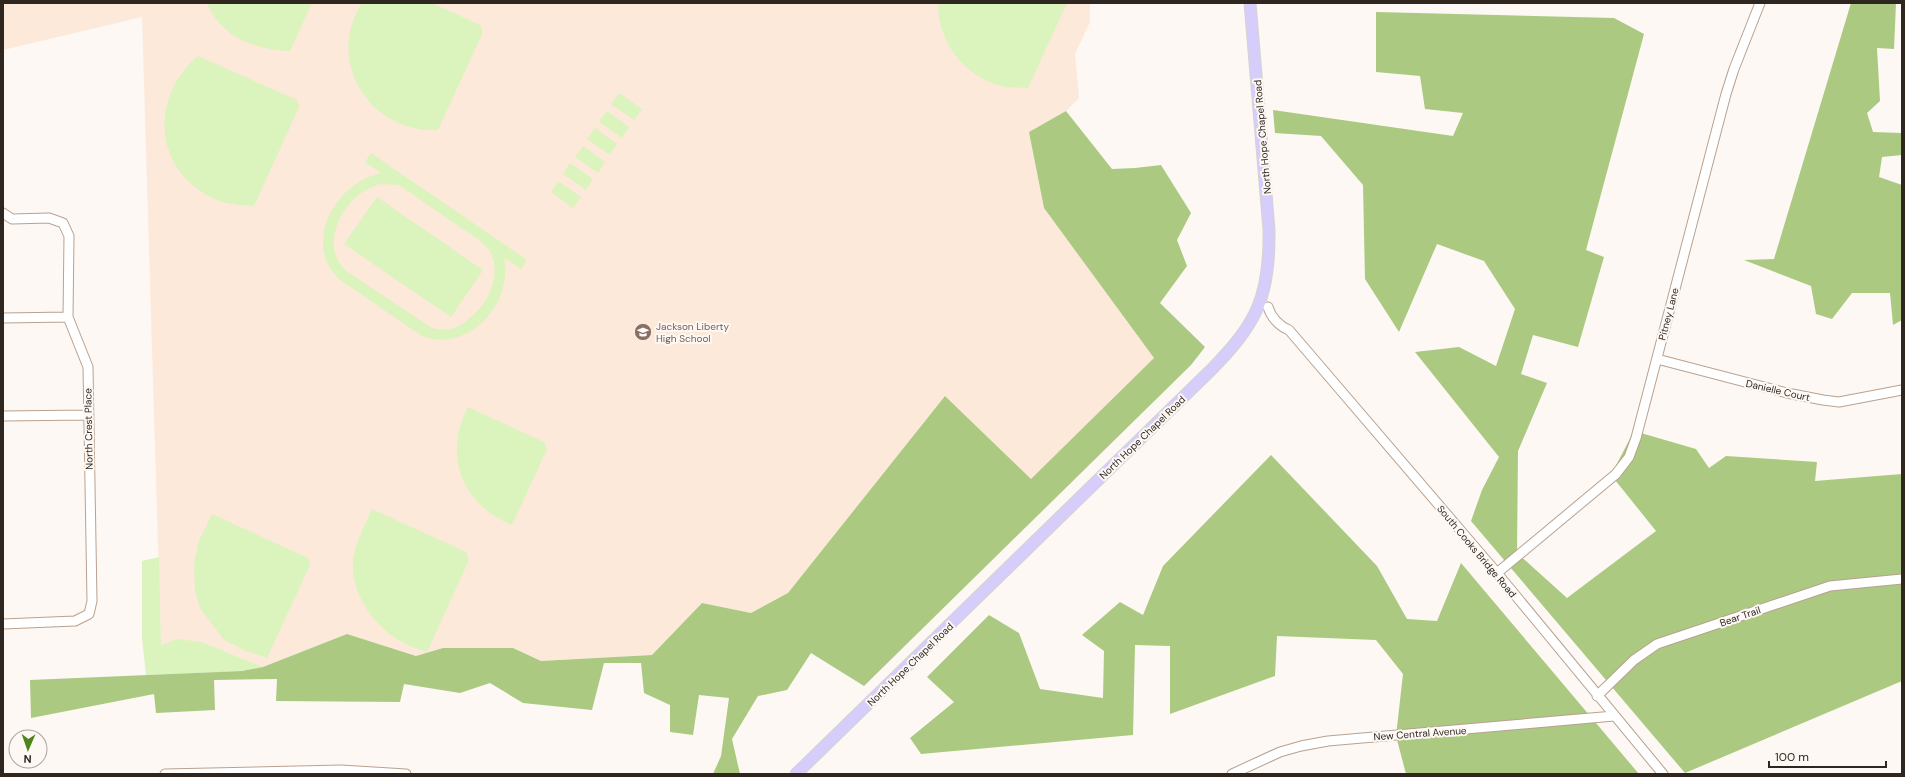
<svg xmlns="http://www.w3.org/2000/svg" width="1905" height="777" font-family="'DM Sans',sans-serif">
	<style>
		.built { fill: #fce9da }
		.green { fill: #dbf3bd; fill-rule: evenodd }
		.forest { fill: #abc981 }
		.lines { fill: none; stroke-linecap: round; stroke-linejoin: round }
		.minor-casing { stroke: #b9a18f; stroke-width: 11 }
		.major-casing { stroke: #d5d4d2; stroke-width: 13 }
		.minor { stroke: #fff; stroke-width: 9 }
		.major { stroke: #d6cdfb; stroke-width: 11 }
		.labels { text-anchor: middle; stroke-width: 4; stroke-linejoin: round; paint-order: stroke }
		.street-label { font-size: 10px; fill: #2f261f; stroke: #fdf8f4 }
		.education-label { font-size: 10px; fill: #785e54; stroke: #fdf8f4; text-anchor: start }
	</style>
	<rect width="100%" height="100%" fill="#fdf8f4"/>
	<path class="built" d="M3,3H1090V22L1075,54L1079,98L1066,111L1029,132L1044,208L1154,358L1031,480L945,396L788,593L751,613L702,603L652,655L541,661L513,648H443L416,656L347,634L263,667L202,642L161,646L142,17L3,50Z"/>
	<path class="green" d="M207,3H312L290,51C255,50 221,37 207,3Z
		M362,3H432L480,25L483,32L438,130C371,134 324,61 362,3Z
		M938,3H1067L1028,88C1019,87 1009,88 1001,86C963,75 938,42 938,3Z
		M198,56L297,100L299,107L254,206C238,205 222,204 207,195C152,164 152,95 198,56Z
		M619,93L642,109L634,120L611,104Z
		M607,111L629,127L622,138L599,122Z
		M595,128L617,144L610,155L587,139Z
		M583,146L605,162L598,173L575,157Z
		M371,153L527,260L521,269L504,258C514,303 468,354 422,336L340,280C301,244 335,183 381,173L365,162ZM379,184L398,185L405,189C423,201 440,214 458,226C468,233 482,240 489,250C501,269 492,297 477,311C464,325 451,333 432,328L349,273C323,254 334,217 355,198C362,191 370,188 379,184Z
		M570,163L593,179L586,190L563,174Z
		M558,181L581,197L573,208L551,192Z
		M377,197L483,270L451,317L344,244Z
		M468,407L544,442L547,449L512,525C461,504 443,455 468,407Z
		M372,509L466,552L469,560L427,652C420,649 411,647 404,643C376,629 350,594 353,561C355,543 365,525 372,509Z
		M212,514L308,558L310,565L267,658L246,651L224,640L200,608L195,590L194,566L198,543Z
		M159,557L161,646L176,639L202,642L263,667L242,671L146,675L142,638V561Z"/>
	<path class="forest" d="M1851,3H1896L1894,49L1877,48L1880,101L1867,113L1873,132L1902,133V155L1882,157L1879,177L1902,185V320L1893,325L1890,293H1852L1832,319L1816,314L1811,286L1744,260L1774,259Z
		M1376,12L1614,18L1644,34L1586,250L1604,257L1578,347L1533,335L1521,374L1547,383L1518,451L1517,553L1567,598L1656,531L1611,475L1634,431L1696,449L1709,468L1726,456L1817,462L1815,481L1902,474V681L1685,773L1471,521L1482,490L1499,457L1415,352L1459,347L1496,366L1515,309L1484,261L1437,244L1399,332L1365,279L1363,185L1321,136L1275,133L1273,110L1453,136L1463,113L1425,109L1420,76L1376,72Z
		M1066,111L1112,169L1135,168L1161,165L1191,213L1177,240L1187,266L1160,303L1205,347L1191,365L864,686L811,653L787,690L758,696L732,739L740,774H713L721,756L729,698L699,695L693,735L670,732V705L644,693L641,663H604L592,710L523,703L490,683L460,693L404,684L400,702L276,701L277,679L214,680L215,710L156,713L154,694L31,718L30,680L242,671L263,667L347,634L416,656L443,648H513L541,661L652,655L702,603L751,613L788,593L945,396L1031,479L1154,358L1044,208L1029,132Z
		M1271,455L1377,566L1407,619L1437,621L1461,563L1639,774H1406L1396,736L1403,674L1376,640L1277,636L1275,676L1170,714V646L1135,645L1133,735L921,754L910,738L954,702L927,677L989,615L1019,633L1040,689L1103,698L1104,651L1082,635L1120,602L1143,615L1163,566Z"/>
	<g class="lines">
		<defs>
			<path id="minor" d="M3,213L12,219L49,218L63,223L69,236L68,317L88,367L92,601L89,614L75,621L3,624
				M1268,307C1271,317 1279,326 1289,330L1497,573L1663,774
				M3,318L68,317
				M1657,359L1787,393L1823,400L1839,402L1902,390
				M3,416L88,415
				M1497,573L1616,474L1629,457L1636,438L1726,94L1734,69L1760,3
				M1597,696L1634,660L1657,644L1830,586L1902,579
				M165,774L341,770L406,774
				M1232,774L1280,752L1301,746L1328,741L1614,716"/>
			<path id="major" d="M796,774L1211,370C1257,323 1270,297 1269,230L1250,3"/>
		</defs>
		<use href="#minor" class="minor-casing"/>
		<use href="#major" class="major-casing"/>
		<use href="#minor" class="minor"/>
		<use href="#major" class="major"/>
	</g>
	<defs>
		<symbol id="school-disc" viewBox="-11 -11 22 22"><circle r="9.5" fill="#8d6e63" stroke="#fdf8f4"/><path d="M0-5L7-2L0 1L-7-2ZM-4 1L0 2.5L4 1V4Q0 6-4 4Z" fill="#fff"/></symbol>
	</defs>
	<g fill-rule="evenodd">
		<use href="#school-disc" x="633" y="322" width="20" height="20"/>
	</g>
	<g class="labels">
		<g class="street-label">
			<text transform="translate(1262 137) rotate(-95)" y="4">North Hope Chapel Road</text>
			<text transform="translate(1668 314) rotate(-75)" y="4">Pitney Lane</text>
			<text transform="translate(1778 390) rotate(13)" y="4">Danielle Court</text>
			<text transform="translate(88 429) rotate(-91)" y="4">North Crest Place</text>
			<text transform="translate(1142 437) rotate(-44)" y="4">North Hope Chapel Road</text>
			<text transform="translate(1477 551) rotate(50)" y="4">South Cooks Bridge Road</text>
			<text transform="translate(1740 616) rotate(-19)" y="4">Bear Trail</text>
			<text transform="translate(910 664) rotate(-44)" y="4">North Hope Chapel Road</text>
			<text transform="translate(1420 733) rotate(-4)" y="4">New Central Avenue</text>
		</g>
		<g class="education-label">
			<text x="656" y="330">Jackson Liberty<tspan x="656" dy="12">High School</tspan></text>
		</g>
	</g>
	<rect width="1905" height="777" fill="none" stroke="#2f261f" stroke-width="8"/>
	<g transform="translate(28 749) rotate(182)"><circle r="19" fill="#fdf8f4" stroke="#aba49f"/>
	<path d="M0-3L7 15L0 10L-7 15Z" fill="#4e841b"/>
	<text y="-6" font-size="11" font-weight="bold" text-anchor="middle" fill="#2f261f">N</text>
	</g>
	<path d="M1769 761v6h117v-6" fill="none" stroke="#2f261f" stroke-width="2"/>
	<text x="1775" y="761" font-size="12" fill="#2f261f" stroke="#fdf8f4" stroke-width="3" paint-order="stroke">100 m</text>
</svg>
